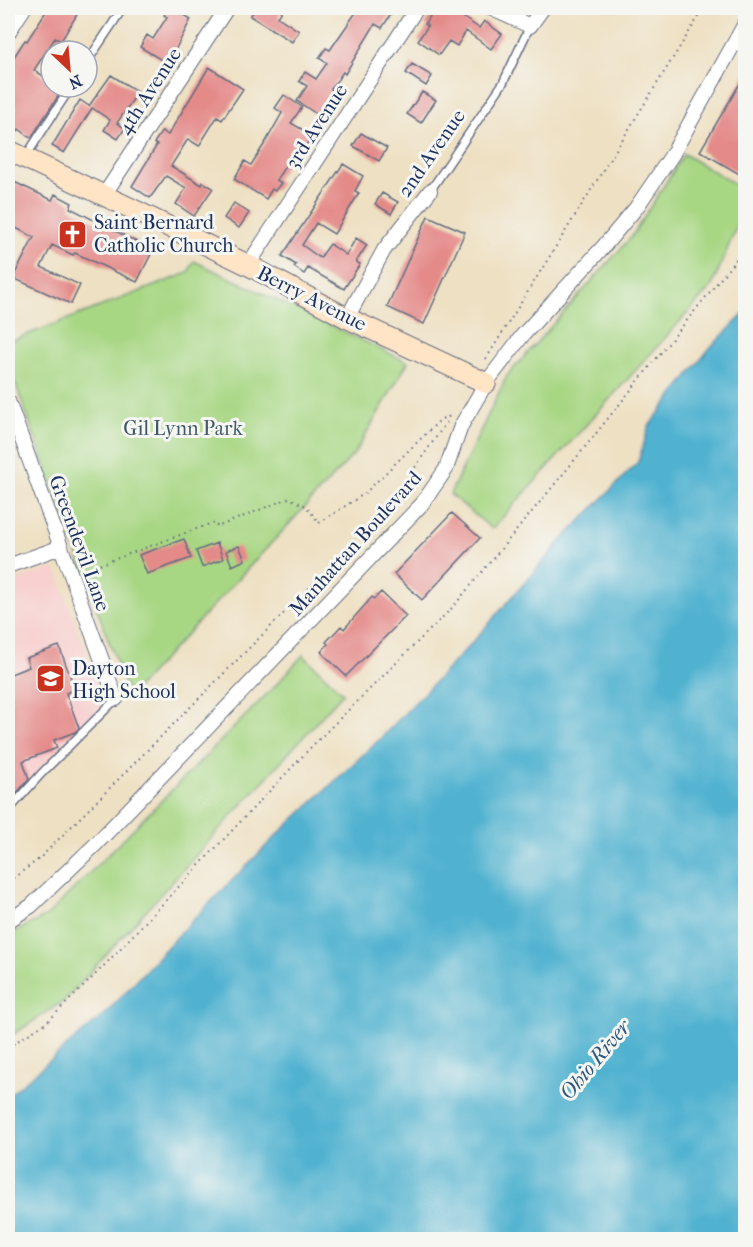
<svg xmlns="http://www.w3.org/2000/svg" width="753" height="1247" font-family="'IM FELL French Canon',serif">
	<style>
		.built { fill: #f7d0cf }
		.green { fill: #a8d784; stroke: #628371; stroke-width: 1.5 }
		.water { fill: #51b2d0; stroke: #367097; stroke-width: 1.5 }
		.building { fill: #e48b8a }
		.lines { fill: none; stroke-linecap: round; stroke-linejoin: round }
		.lane-casing { stroke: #656d81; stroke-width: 10 }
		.street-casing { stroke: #656d81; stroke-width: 16 }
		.secondary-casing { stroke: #656d81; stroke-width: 22 }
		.path { stroke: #656d81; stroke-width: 2; stroke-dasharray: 1.5 4.5; stroke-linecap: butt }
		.lane { stroke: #fff; stroke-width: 7 }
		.street { stroke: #fff; stroke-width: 14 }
		.secondary { stroke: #ffe4c6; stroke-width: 20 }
		.labels { text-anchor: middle; stroke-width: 6; stroke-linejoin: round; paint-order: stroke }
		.street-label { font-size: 20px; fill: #1b2f5e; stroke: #f6f6f2 }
		.poi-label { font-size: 20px; fill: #1b2f5e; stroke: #f6f6f2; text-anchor: start }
		.park-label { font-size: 20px; fill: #3e5968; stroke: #f6f6f2 }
		.water-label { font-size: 21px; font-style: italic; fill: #2b5680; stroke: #f6f6f2 }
	</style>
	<rect width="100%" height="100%" fill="#f6f6f2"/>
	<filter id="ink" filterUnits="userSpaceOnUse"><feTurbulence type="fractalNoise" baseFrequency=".0167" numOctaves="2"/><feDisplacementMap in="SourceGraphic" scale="12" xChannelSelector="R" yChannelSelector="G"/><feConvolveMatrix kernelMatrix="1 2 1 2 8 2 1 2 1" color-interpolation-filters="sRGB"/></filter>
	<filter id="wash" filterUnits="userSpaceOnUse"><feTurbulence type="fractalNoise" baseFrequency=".008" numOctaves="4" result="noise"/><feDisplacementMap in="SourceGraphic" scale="24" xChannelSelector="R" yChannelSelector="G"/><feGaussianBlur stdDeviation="1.35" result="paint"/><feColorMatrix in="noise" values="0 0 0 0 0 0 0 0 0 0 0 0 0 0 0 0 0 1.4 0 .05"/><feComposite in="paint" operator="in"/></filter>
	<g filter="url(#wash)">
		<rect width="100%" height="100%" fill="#eee0c2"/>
		<path class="built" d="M51,568L56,570L104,702L98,713L8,807V655L16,651L8,627V583Z"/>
		<path class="green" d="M684,154L745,190V206L712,286L492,529L450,494L507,376L632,236Z
			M194,261L408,362L355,453L133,692L128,694L8,363V342L188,273Z
			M303,655L343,693L64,1001L8,1038V935L47,916L275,686Z"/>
		<path class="water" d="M745,313V1239H8V1096L105,1014L180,933L278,834L381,738L472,643L562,540L638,462L649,426L709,349Z"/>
		<g id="blocks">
			<path class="building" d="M48,8H81L61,41L55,38L34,70L51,81V87H64L31,138L19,129L16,133L8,127V120L16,108L8,102V66L25,40L27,41Z
				M169,8H173L191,19L168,64L140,47L147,35L153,39L167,17L164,15Z
				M256,8H284L278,17L299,31L292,42L250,16Z
				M359,8H395L382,28L375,24L345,74L343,72L331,89L336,92L318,115L297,101L307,86L299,81L305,72L316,79L327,63L319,58L326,48L330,50Z
				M435,8H449L479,28L484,21L502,34L491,49L466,31L457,46L449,41L439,55L418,40L428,26L425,24Z
				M412,64L432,76L426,86L406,73Z
				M209,67L243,89L222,120L217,117L199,146L188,139L171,166L202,185L203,182L213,188L194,216L176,204L186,188L166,176L150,198L132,186L157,145L154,143L162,131L168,135Z
				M746,73V178L700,151Z
				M111,75L138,92L117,123L125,128L118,139L104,130L110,120L92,108L64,153L52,146L80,100L89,106Z
				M422,92L436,100L421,123L407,114Z
				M284,95L302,107L291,123L312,135L304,149L299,145L276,180L281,183L275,191L272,189L266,199L234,179L245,161L251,165L265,143L282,113L275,108Z
				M361,133L387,148L379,161L353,146Z
				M343,164L363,176L355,191L359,193L334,234L316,223L302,245L320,258L330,244L346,255L356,238L367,245L356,262L360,264L344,289L308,268L304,274L294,267L296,265L282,256Z
				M8,179L52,200L55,194L72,203L70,208L153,250L137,282L75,253L73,255L52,245L41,267L80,285L71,304L13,278L34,237L8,224Z
				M382,193L398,202L391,214L375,204Z
				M234,203L249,213L239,228L224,218Z
				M428,216L465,232L424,324L387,307Z
				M452,513L480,538L422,600L394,574Z
				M184,539L191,558L147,574L139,555Z
				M217,543L223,559L202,567L196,551Z
				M239,546L245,560L232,566L226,551Z
				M381,592L406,616L346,676L321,652L328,644L326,642L341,626L344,629L372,597L374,599Z
				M59,646L75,689L66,693L79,728L75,732L54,740L57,748L23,761L29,779L8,803V675L29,667L26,658Z"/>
		</g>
	</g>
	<g filter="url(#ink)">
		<use href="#blocks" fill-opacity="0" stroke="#656d81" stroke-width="1.5"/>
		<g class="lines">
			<defs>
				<path id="lane" d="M87,62L123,8
					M26,156L71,87
					M430,191L503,83L530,26
					M8,811L41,774L116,699"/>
				<path id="street" d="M490,8L530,26L543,8
					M8,33L24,8
					M104,195L227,8
					M248,265L417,8
					M347,318L384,250L430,191
					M8,401L116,699
					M8,566L61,547
					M8,921L31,906L95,845L422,504L446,469L461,426L486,383L522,336L604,246L636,208L672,155L746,22"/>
				<path id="secondary" d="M8,150L126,206L248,265L347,318L486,383"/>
			</defs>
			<use href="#lane" class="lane-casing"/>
			<use href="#street" class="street-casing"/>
			<use href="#secondary" class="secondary-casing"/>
			<path class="path" d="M486,359L704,8
				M83,571L215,522L217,527L289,498L306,506L319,523L364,494L441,419L451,416
				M8,882L39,859L350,547L393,499L448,420
				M8,1047L46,1023L98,972L315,743L452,608L569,467L746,247"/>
			<use href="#lane" class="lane"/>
			<use href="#street" class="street"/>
			<use href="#secondary" class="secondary"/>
		</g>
	</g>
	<defs>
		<symbol id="church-square" viewBox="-11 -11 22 22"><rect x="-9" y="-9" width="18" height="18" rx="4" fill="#c8321e" stroke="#f6f6f2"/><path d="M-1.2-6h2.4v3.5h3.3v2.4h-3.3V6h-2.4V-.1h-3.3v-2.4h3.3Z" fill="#fff"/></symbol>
		<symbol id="school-square" viewBox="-11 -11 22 22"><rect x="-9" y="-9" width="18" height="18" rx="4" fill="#c8321e" stroke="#f6f6f2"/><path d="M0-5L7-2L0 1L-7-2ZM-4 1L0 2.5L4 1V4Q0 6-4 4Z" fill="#fff"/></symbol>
	</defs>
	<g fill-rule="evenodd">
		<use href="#church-square" x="56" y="218" width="33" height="33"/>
		<use href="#school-square" x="34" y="662" width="33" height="33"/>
	</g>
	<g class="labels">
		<g class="street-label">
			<text transform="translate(149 91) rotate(-57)" y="7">4th Avenue</text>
			<text transform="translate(316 126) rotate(-57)" y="7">3rd Avenue</text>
			<text transform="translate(431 153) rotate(-55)" y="7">2nd Avenue</text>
			<text transform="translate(312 298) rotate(27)" y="7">Berry Avenue</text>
			<text transform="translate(80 543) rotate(70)" y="7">Greendevil Lane</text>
			<text transform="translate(355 543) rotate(-48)" y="7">Manhattan Boulevard</text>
		</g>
		<g class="poi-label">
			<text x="94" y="229">Saint Bernard<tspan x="94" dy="23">Catholic Church</tspan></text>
			<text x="72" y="675">Dayton<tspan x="72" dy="23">High School</tspan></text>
		</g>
		<g class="park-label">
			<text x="183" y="435">Gil Lynn Park</text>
		</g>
		<g class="water-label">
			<text transform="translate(595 1060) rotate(-50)" y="7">Ohio River</text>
		</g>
	</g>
	<rect width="753" height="1247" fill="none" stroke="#f6f6f2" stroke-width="30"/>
	<g transform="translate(69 69) rotate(154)"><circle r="28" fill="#f6f6f2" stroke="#9ea6b7" stroke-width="1.5"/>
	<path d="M0-4.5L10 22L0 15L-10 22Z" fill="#c8321e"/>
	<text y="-9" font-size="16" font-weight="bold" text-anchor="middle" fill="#1b2f5e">N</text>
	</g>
</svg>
